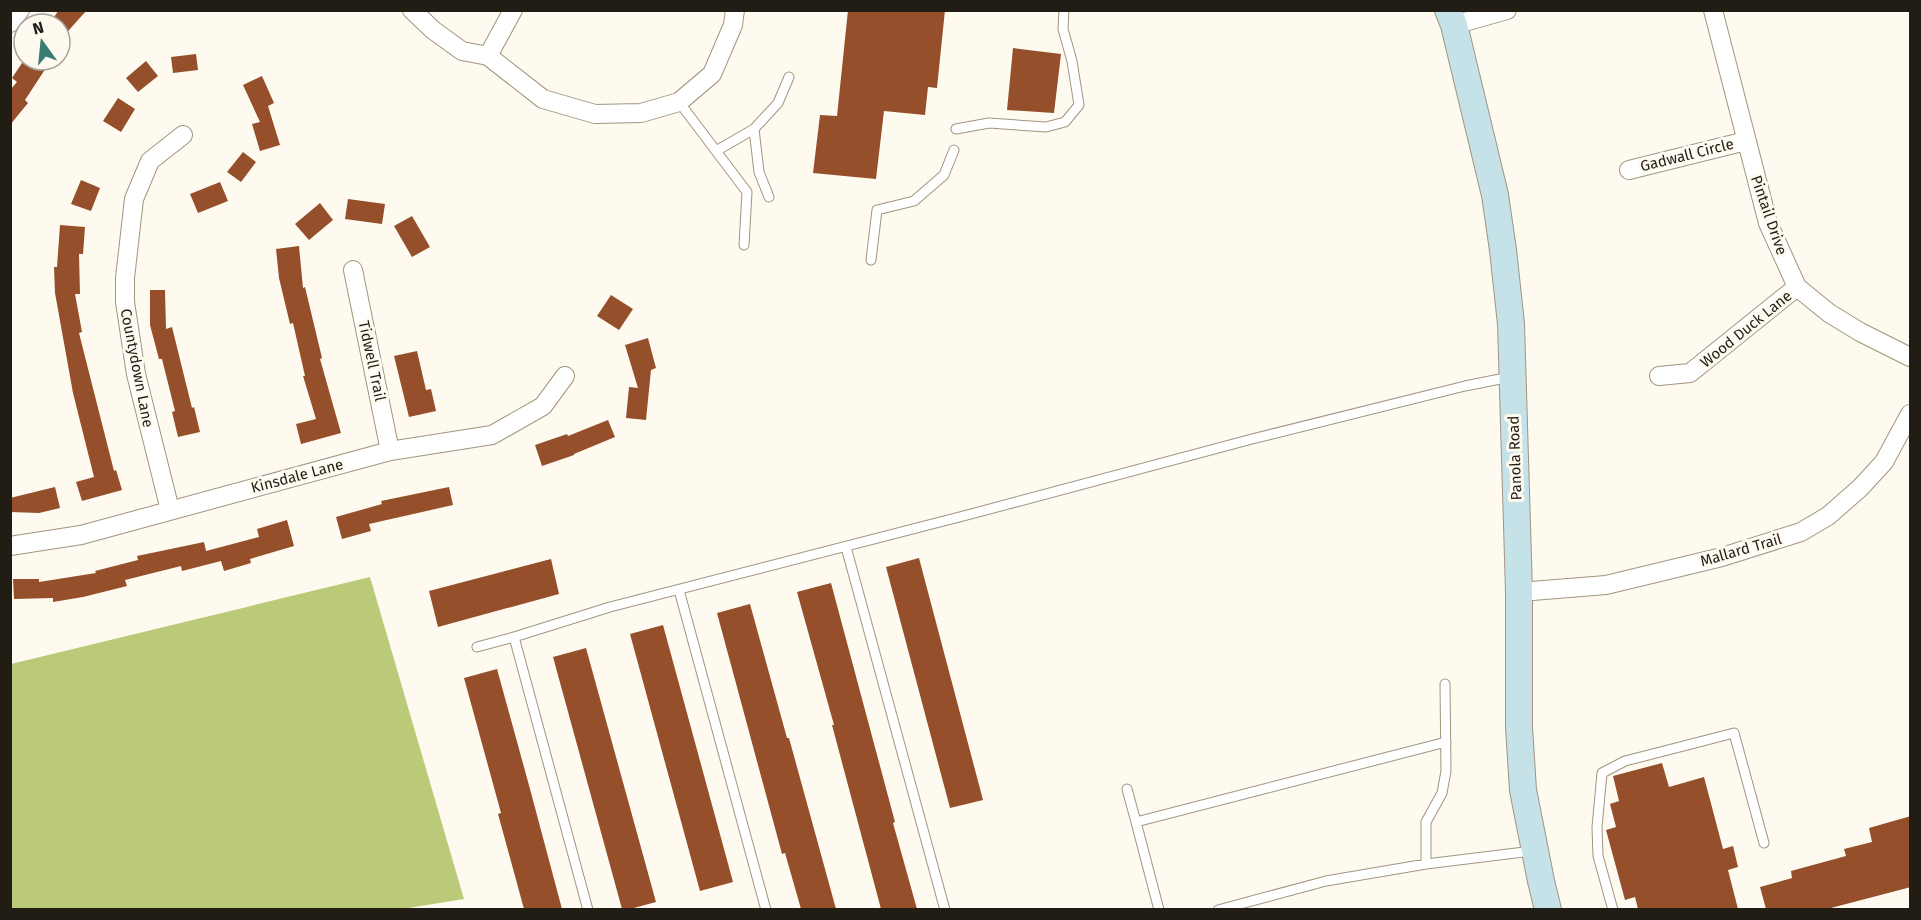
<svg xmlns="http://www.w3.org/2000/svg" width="1921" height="920" font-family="'Fira Sans',sans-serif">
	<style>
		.forest { fill: #bbca79 }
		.building { fill: #954f2b }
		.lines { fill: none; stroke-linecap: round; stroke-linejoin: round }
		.service-casing { stroke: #a1957f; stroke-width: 11 }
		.minor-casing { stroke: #a1957f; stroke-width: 20 }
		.secondary-casing { stroke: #a1957f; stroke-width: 28 }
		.service { stroke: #fff; stroke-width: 9 }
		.minor { stroke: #fff; stroke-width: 18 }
		.secondary { stroke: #c5e2e9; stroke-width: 26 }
		.labels { text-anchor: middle; stroke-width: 6; stroke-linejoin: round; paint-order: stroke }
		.street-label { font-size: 15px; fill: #211d14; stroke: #fefaf0 }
	</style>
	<rect width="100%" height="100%" fill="#fefaf0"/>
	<path class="forest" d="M370,577L464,899L396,910L11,909V664Z"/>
	<path class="building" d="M59,10H87L60,40V24H49Z
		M848,10H945L937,88L928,87L925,115L884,111L876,179L813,173L820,115L837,116Z
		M1013,48L1061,54L1054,113L1007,110Z
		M196,54L198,70L173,73L171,57Z
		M24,60H41L48,65L25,100L28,103L10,125V90L17,82L12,78Z
		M146,61L158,76L138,92L126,78Z
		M262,76L274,103L268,106L280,145L260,151L252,124L260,122L243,85Z
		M118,98L135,109L121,132L103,121Z
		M243,152L256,162L241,182L227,172Z
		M81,180L100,188L91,211L71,204Z
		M220,182L228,201L198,213L190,194Z
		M348,199L385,204L382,224L345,219Z
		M320,203L333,220L309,240L295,224Z
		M412,216L430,247L412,257L394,226Z
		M60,225L85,227L83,254H79L80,294H75L82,332L79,333L114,471L116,470L122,490L82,501L76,482L94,477L73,393L55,293L54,267H57Z
		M299,246L303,288L305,287L322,358L320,359L341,433L301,444L296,424L316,419L303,376H305L293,323L290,324L279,278L276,249Z
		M150,290H165L166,329L172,327L192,408L194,407L200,432L178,437L172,412L175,411L162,359H159L150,325Z
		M611,295L633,309L619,330L597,316Z
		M648,338L656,368L651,370L646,420L626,418L629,387L638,388L625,345Z
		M417,351L426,390L431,389L436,411L409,417L394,356Z
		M608,420L615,437L574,454V455L542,466L535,445L567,434L568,436Z
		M55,487L60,508L39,513L10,512V498Z
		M449,487L453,505L369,524L371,531L342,539L336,517L382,504L381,501Z
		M287,520L294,546L250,559L251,563L224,571L221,561L182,571L181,566L125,580L127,586L83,597L53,602V598L14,599L13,579H39V582L96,573L95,571L138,560L137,556L204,542L206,551L259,537L257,529Z
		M919,558L983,800L950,808L886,567Z
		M551,559L559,594L438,627L429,591Z
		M831,583L895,822L893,823L917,909H881L832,725H834L797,592Z
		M750,604L787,738H789L836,909H801L785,853L782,854L717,613Z
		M663,625L733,882L700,891L630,634Z
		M586,648L656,902L630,909H622L553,657Z
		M497,669L530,789L562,909H524L498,814L501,813L464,678Z
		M1662,763L1669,787L1704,777L1723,849L1733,846L1738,867L1728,870L1738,909H1638L1635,897L1625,900L1606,830L1616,827L1610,804L1619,801L1613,776Z
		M1911,816V887L1827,909H1766L1760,887L1792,878L1791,871L1846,856L1844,849L1872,842L1869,828Z"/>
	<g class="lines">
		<defs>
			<path id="service" d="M679,102L747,192L744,245
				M754,129L759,172L769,197
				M956,129L989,123L1046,127L1065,122L1079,105L1072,61L1063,29L1064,10
				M716,151L754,129L778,103L789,77
				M871,260L877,210L914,201L944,175L954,150
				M846,547L945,910
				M679,590L766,910
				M477,647L514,637
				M1127,789L1136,822
				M1426,864V822L1442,793L1446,771L1445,684
				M588,910L514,637L610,607L971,514L1252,439L1465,386L1510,377
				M1159,910L1136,822L1446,742
				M1218,910L1326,881L1426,864L1532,851
				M1613,910L1598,856L1597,827L1602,773L1625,761L1734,733L1764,843"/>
			<path id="minor" d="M412,10L433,30L462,51L488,56L543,99L595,114L641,113L679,102L712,74L733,25L735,10
				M1713,10L1768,223L1797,287L1829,313L1860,332L1910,357
				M10,23L20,10
				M1454,25L1507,10
				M488,56L513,10
				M1629,170L1746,141
				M353,270L390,451
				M1659,376L1690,373L1797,287
				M170,510L136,374L125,302V278L134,199L150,161L183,135
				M10,546L81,535L390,451L492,435L543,406L565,376
				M1519,592L1606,585L1722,557L1801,532L1828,516L1860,488L1884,462L1910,414"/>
			<path id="secondary" d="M1448,10L1454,25L1495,195L1503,250L1511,324L1519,592V727L1523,790L1541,881L1548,910"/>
		</defs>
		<use href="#service" class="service-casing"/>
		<use href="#minor" class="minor-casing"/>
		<use href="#secondary" class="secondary-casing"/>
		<use href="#service" class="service"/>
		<use href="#minor" class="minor"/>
		<use href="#secondary" class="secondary"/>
	</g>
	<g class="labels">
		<g class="street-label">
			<text transform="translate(1687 155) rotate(-14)" y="5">Gadwall Circle</text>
			<text transform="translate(1769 215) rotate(71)" y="5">Pintail Drive</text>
			<text transform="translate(1746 329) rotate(-39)" y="5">Wood Duck Lane</text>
			<text transform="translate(372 361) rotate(78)" y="5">Tidwell Trail</text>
			<text transform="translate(137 368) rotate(79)" y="5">Countydown Lane</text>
			<text transform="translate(1515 458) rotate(-92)" y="5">Panola Road</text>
			<text transform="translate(297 476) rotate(-15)" y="5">Kinsdale Lane</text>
			<text transform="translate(1741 550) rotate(-16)" y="5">Mallard Trail</text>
		</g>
	</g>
	<rect width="1921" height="920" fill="none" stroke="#211d14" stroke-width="24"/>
	<g transform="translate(42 42) rotate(345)"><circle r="28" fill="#fefaf0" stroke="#a6a298" stroke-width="1.5"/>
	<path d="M0-4.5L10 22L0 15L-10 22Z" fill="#397d72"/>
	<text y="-9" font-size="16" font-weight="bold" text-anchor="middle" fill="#211d14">N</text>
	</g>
</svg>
